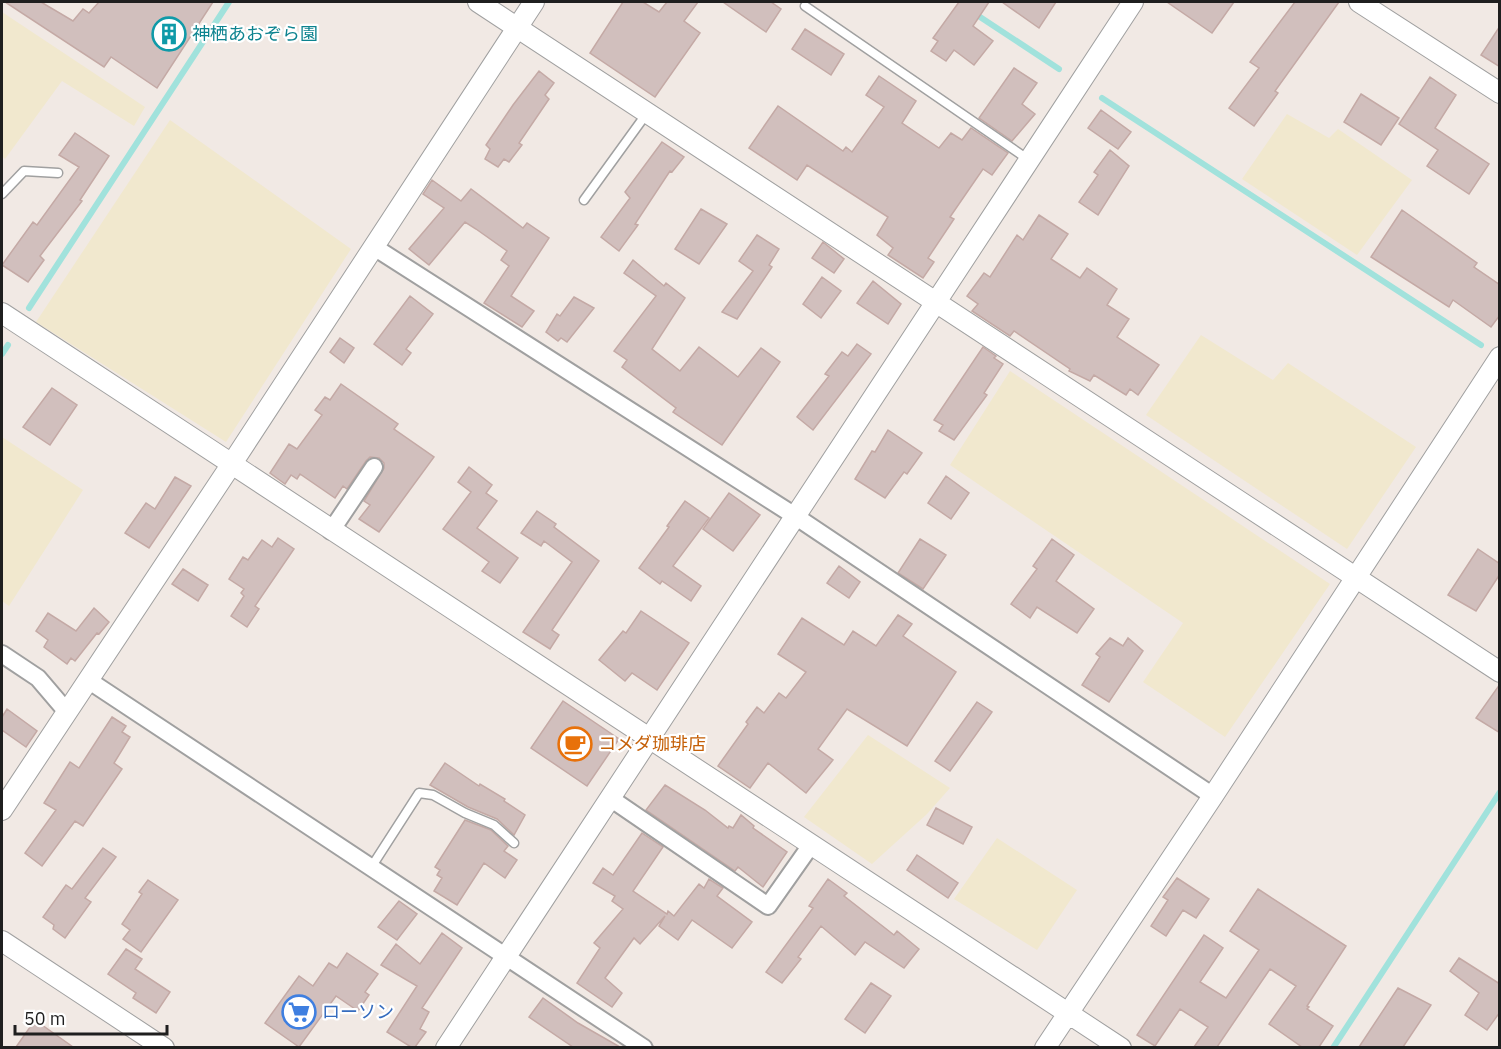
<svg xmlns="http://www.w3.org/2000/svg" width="1501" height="1049" font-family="'IBM Plex Sans','Noto Sans JP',sans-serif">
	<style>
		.farmland { fill: #f1e8ce }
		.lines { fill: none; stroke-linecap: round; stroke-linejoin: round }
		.stream { stroke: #a1e2dc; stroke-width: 6 }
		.building { fill: #d1bfbd; stroke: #c4a9a5; stroke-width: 1.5 }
		.service-casing { stroke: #a0a0a0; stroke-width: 11 }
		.minor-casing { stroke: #a0a0a0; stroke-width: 20 }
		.tertiary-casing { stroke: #a0a0a0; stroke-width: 22 }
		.service { stroke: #fff; stroke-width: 8 }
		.minor { stroke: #fff; stroke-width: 16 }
		.tertiary { stroke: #fff; stroke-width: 20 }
		.labels { text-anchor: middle; stroke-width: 4.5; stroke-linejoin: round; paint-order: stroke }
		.culture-label { font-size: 18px; fill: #0d838f; stroke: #fff; text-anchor: start }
		.food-label { font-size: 18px; fill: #c56008; stroke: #fff; text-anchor: start }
		.shop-label { font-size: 18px; fill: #366cbe; stroke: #fff; text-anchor: start }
	</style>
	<rect width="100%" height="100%" fill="#f1e9e4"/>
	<path class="farmland" d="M2,12L145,107L134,126L62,81L5,159L2,156Z
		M1287,114L1329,138L1338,129L1412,180L1357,255L1242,179Z
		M170,120L351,249L226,442L36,322Z
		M1201,335L1273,380L1288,363L1416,447L1347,549L1146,415Z
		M1010,371L1330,584L1225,737L1143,682L1183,623L950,465Z
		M2,437L83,490L9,606L2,601Z
		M868,735L950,788L927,814L872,864L804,817Z
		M997,838L1077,890L1037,950L954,899Z"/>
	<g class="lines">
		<path class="stream" d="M974,13L1059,69
			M1102,98L1481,345
			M29,308L229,2
			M2,354L8,345
			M1333,1048L1500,792"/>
	</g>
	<path class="building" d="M5,2H41L73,21L83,9L89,13L99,2H213L157,88L111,57L104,67Z
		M623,2H643L659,12L667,2H698L684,21L700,33L655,97L590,53Z
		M723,2H771L781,9L766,32Z
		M959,2H989L973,26L993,41L974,65L954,50L946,61L931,51L938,41L933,38Z
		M1002,2H1056L1039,28Z
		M1167,2H1234L1212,33Z
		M1295,2H1339L1275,91L1278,93L1254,126L1229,108L1259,68L1250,62Z
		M1500,26V67L1481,55Z
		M805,29L844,54L831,75L792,49Z
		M1014,68L1037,83L1022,104L1035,114L1012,141L979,118Z
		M539,71L554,83L545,95L549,99L519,143L522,145L509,162L504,159L498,167L485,159L490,149L486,145L513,105Z
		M879,76L916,101L902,123L939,148L951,133L962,140L971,128L1008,153L992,175L983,169L950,217L954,219L928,258L934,262L923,278L888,255L893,248L877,235L888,217L807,165L797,180L749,148L778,106L843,151L846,147L852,152L884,107L866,95Z
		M1430,77L1456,95L1435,128L1489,164L1469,194L1427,166L1438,150L1399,124Z
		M1361,94L1399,118L1381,145L1344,122Z
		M1101,110L1131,132L1118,149L1088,128Z
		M75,133L109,156L80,200L82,201L40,256L44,260L28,282L2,265L33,222L37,225L79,167L59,155Z
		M662,142L684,157L672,172L670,171L635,224L638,225L619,251L601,237L630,198L625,192Z
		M1110,150L1129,166L1098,215L1079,202L1098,175L1094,172Z
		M432,180L461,201L471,189L523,228L527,223L549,238L511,296L534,311L522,327L484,303L509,266L501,260L507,251L476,229L465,222L429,265L409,249L444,208L423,194Z
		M701,209L727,224L699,264L675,249Z
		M1402,210L1477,263L1474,267L1500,285V315L1491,327L1453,300L1449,307L1371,257Z
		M1039,215L1068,234L1051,259L1080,278L1087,268L1117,289L1107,305L1129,319L1117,337L1159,365L1138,395L1130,389L1126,395L1094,375L1090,381L1069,371L1070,369L1014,331L1010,336L972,311L978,304L967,296L984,273L990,277L1017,235L1023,240Z
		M757,235L779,249L769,265L772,267L737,319L722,312L753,271L739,261Z
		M823,242L844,259L834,273L812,258Z
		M633,260L664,286L666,283L685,298L652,349L680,371L699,347L738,377L761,348L780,362L722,445L673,412L676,408L622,367L627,360L614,351L656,296L624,273Z
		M822,277L841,291L821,318L803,304Z
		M873,281L901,304L888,324L857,303Z
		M410,296L433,314L406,349L411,353L402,365L374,344Z
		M574,297L594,308L567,342L561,338L558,341L546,332L557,314L560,316Z
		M340,338L354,348L344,363L330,352Z
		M857,344L871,354L813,430L797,417L829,376L825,374L842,352L848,356Z
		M983,347L996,356L994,358L1003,364L984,393L987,395L954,440L939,431L943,425L934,420Z
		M341,384L398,424L394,429L434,457L379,532L359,519L370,505L364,501L384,468V463L379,458L370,457L366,461L347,489L343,486L335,498L300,474L297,479L291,475L285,484L270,473L289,444L297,449L322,415L315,410L325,397L330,400Z
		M52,388L77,405L50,445L23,427Z
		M888,430L922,453L907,474L904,472L885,498L855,479L872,451L875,452Z
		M469,467L492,485L486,493L497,501L477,528L518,558L500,583L482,571L489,562L443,529L471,492L458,482Z
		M946,476L969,493L951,519L928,503Z
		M175,477L191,486L149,548L125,533L146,503L155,509Z
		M729,493L760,515L733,551L703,529Z
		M685,501L709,518L673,566L701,586L691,601L662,581L660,584L639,568L669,527L667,526Z
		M537,511L556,524L554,527L599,561L552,630L559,635L550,649L523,632L572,562L544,541L541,546L521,533Z
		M278,538L294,549L255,606L259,609L247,627L231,616L244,596L241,593L244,589L229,579L243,557L248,560L262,540L272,547Z
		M920,539L946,555L923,589L898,573Z
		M1052,539L1074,555L1056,581L1094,609L1077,633L1037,607L1030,618L1011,604L1037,569L1033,566Z
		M1478,549L1500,564V574L1476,611L1448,595Z
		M839,566L860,582L849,598L827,583Z
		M183,569L208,585L198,601L172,584Z
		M94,608L109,622L99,634L97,633L75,661L71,658L67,664L44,647L48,640L36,631L48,613L76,631Z
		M641,611L689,643L657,690L632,673L625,681L599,660L623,631L626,633Z
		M898,615L912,624L903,636L956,672L907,746L847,709L818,749L833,760L806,793L768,763L750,788L718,766L748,724L746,722L757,707L764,713L779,693L786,698L806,672L778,654L802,618L844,645L853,631L876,646Z
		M1110,638L1123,646L1128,638L1143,651L1109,702L1082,685L1100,657L1096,654Z
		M1500,684V733L1476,718Z
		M563,701L619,739L587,786L531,748Z
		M977,702L992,712L950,771L935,761Z
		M7,709L37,731L26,747L2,730V717Z
		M112,717L126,726L122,732L130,737L114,763L122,769L83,826L75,821L42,866L25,853L56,810L44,803L70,762L79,768Z
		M445,763L479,786L480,784L505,799L504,801L525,815L514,835L497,819L468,807L430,785Z
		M665,785L705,810L728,828L729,826L733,828L741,815L754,826L753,828L787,852L763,887L738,867L735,871L646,810Z
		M936,808L972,827L963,844L927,825Z
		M465,820L491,830L508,846L504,851L517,860L505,878L484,863L457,905L434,891L442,878L437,875L440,870L435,867Z
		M642,833L663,847L633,891L667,914L668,911L674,916L699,884L704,888L709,879L723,888L717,896L752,922L732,948L692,920L678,940L659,926L665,916L640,944L634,938L605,978L622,993L612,1007L577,983L600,948L594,943L623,909L612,901L615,896L593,883L603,868L613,875Z
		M103,848L116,857L85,898L91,902L65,938L53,929L54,925L43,917L66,885L72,889Z
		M917,855L958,883L948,898L907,870Z
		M1177,878L1209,899L1196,918L1183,910L1166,936L1151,926L1168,900L1163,897Z
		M828,879L847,893L844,896L894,935L897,931L919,949L904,968L865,942L855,955L821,926L798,957L801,959L782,983L766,972L813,908L809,906Z
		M148,880L178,900L141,952L123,939L130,930L122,924L142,894L139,892Z
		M1258,889L1346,946L1307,1006L1309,1007L1307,1009L1333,1026L1319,1047H1302L1269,1024L1296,986L1270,969L1217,1047H1194L1208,1027L1180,1009L1155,1046L1137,1035L1204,935L1223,948L1200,982L1226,998L1259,950L1230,931Z
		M399,901L417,914L397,940L378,927Z
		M442,933L462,948L422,1008L429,1012L420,1029L426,1032L415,1047H411L387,1032L417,986L381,965L396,944L420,964Z
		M126,949L142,959L135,969L170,992L156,1013L133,998L136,993L108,974Z
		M347,953L378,974L365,992L369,995L358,1011L336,996L299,1047L265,1023L299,976L313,986L329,963L337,968Z
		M1459,958L1500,984V1012L1487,1030L1465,1015L1479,993L1450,971Z
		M871,983L891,996L865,1033L845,1019Z
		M1398,988L1431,1005L1403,1047H1359Z
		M543,998L578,1023L620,1047H573L529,1017Z
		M35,1020L73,1047H16Z"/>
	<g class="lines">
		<defs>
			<path id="service" d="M805,6L1029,160
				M2,194L24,171L58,173
				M584,200L647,113
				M372,866L419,793L433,795L465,813L494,825L514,843"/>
			<path id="minor" d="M374,247L795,516L1213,796
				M331,531L374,467
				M2,654L38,678L67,712
				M88,680L644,1048
				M610,798L768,906L811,845"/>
			<path id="tertiary" d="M478,2L1500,672
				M1359,2L1500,93
				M2,313L1121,1048
				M2,810L231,465L534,2
				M2,941L164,1048
				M446,1048L1133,2
				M1045,1048L1213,796L1500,357"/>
		</defs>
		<use href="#service" class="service-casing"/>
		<use href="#minor" class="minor-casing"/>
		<use href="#tertiary" class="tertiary-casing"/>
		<use href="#service" class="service"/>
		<use href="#minor" class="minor"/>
		<use href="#tertiary" class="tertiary"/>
	</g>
	<defs>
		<symbol id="building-ring" viewBox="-11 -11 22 22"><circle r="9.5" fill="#fff" stroke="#0f9aa8" stroke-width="1.5"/><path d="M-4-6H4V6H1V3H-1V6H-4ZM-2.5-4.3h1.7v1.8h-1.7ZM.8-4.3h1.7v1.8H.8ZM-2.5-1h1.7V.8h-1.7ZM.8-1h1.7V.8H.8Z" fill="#0f9aa8"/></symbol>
		<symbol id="cafe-ring" viewBox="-11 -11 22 22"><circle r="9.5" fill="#fff" stroke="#e8710a" stroke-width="1.5"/><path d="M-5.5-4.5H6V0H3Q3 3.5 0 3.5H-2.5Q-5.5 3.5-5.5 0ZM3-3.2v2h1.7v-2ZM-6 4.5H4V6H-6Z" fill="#e8710a"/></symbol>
		<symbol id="supermarket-ring" viewBox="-11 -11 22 22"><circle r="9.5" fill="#fff" stroke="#3f7fe0" stroke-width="1.5"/><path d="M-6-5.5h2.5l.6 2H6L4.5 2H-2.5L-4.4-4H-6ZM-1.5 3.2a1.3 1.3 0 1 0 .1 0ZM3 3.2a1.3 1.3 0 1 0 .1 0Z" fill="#3f7fe0"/></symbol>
	</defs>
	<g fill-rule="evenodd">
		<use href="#building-ring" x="150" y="15" width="38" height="38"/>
		<use href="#cafe-ring" x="556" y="725" width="38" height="38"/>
		<use href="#supermarket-ring" x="280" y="993" width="38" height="38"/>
	</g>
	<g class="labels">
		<g class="culture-label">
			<text x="192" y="40">神栖あおぞら園</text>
		</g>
		<g class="food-label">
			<text x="598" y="750">コメダ珈琲店</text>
		</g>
		<g class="shop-label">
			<text x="322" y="1018">ローソン</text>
		</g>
	</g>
	<rect width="1501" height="1049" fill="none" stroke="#1f1f1f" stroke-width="6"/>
	<path d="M15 1025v9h152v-9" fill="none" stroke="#1f1f1f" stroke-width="3"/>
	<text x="24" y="1025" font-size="18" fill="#1f1f1f" stroke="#ffffff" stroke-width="4.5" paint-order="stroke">50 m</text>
</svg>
